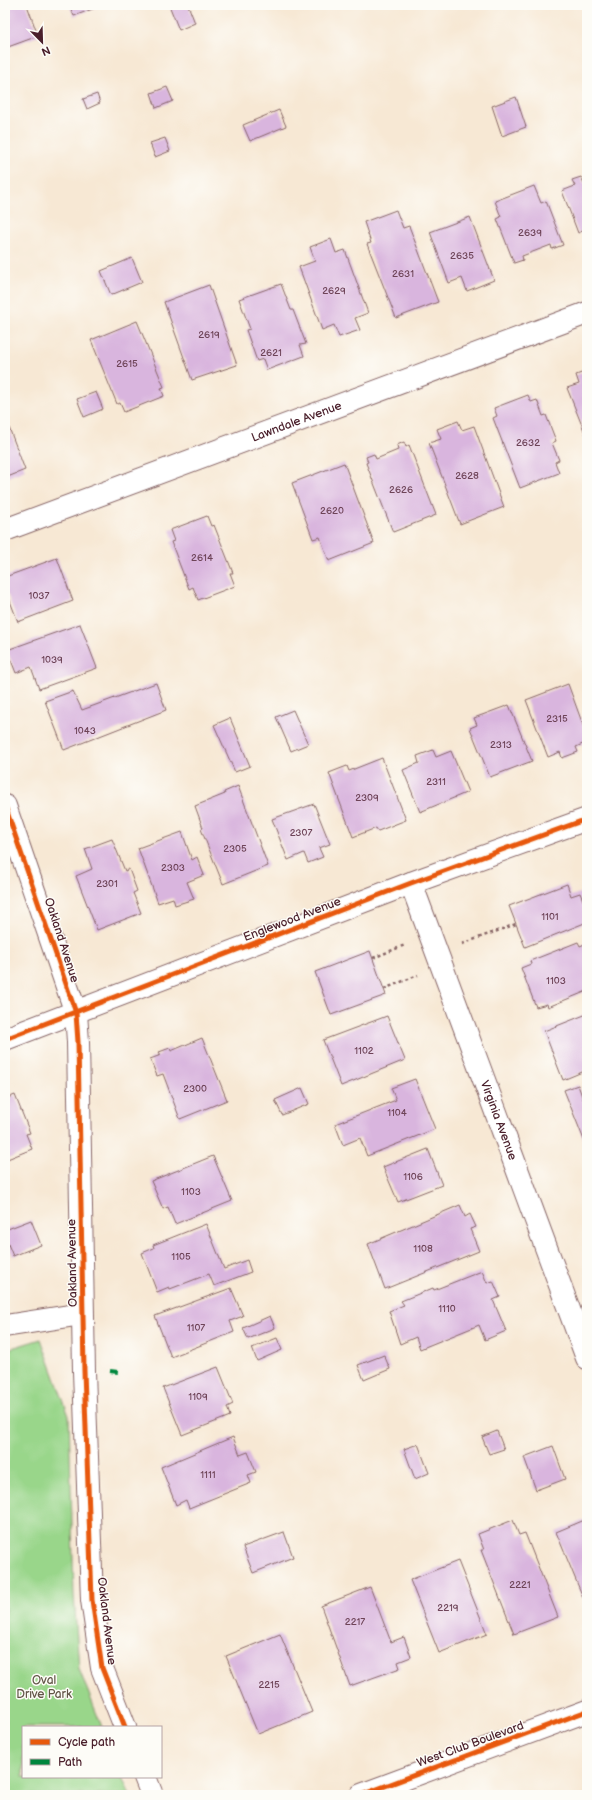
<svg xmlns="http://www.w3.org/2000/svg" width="592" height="1800" font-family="'Balsamiq Sans',sans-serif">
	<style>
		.green { fill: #99d68a; stroke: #727a5a }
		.building { fill: #d9b5de }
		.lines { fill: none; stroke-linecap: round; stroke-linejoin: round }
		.minor-casing { stroke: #876566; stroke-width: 24 }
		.tertiary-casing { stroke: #876566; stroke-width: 24 }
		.path { stroke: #876566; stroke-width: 2.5; stroke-dasharray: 3 3; stroke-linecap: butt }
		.minor { stroke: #fff; stroke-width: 22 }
		.tertiary { stroke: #fff; stroke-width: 22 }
		.quiet { stroke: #00873e; stroke-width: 4; stroke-dasharray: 8 4; stroke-linecap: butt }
		.cycleway-casing { stroke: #fdfcf7; stroke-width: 8 }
		.cycleway { stroke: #e8590c; stroke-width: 5 }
		.labels { text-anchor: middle; stroke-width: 3; stroke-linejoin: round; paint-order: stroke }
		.number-label { font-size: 10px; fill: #6e4458 }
		.street-label { font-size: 12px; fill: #4a1f2b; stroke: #fdfcf7 }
		.park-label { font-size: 12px; fill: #625648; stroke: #fdfcf7 }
	</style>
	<rect width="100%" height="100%" fill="#fdfcf7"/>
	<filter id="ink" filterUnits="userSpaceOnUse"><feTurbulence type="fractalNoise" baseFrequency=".025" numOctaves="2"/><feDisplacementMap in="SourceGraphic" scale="8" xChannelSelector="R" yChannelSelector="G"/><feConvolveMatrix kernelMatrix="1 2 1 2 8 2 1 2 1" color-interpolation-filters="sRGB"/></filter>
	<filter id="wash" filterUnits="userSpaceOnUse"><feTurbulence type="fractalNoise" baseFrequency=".012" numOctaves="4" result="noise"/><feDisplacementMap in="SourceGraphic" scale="16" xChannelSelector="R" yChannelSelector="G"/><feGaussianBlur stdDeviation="0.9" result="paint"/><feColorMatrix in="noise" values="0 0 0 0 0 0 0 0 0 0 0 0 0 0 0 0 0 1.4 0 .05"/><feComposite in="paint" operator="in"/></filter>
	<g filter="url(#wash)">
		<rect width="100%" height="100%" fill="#f7e8d4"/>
		<path class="green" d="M41,1339L69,1416L74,1595L79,1669L102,1727H23V1777H122L130,1795H5V1350Z"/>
		<g id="blocks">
			<path class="building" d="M5,5H27L38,36L8,47L5,39Z
				M69,5H103L74,16Z
				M169,5H188L195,23L179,30Z
				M167,87L173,101L156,108L151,93Z
				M97,94L100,103L87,109L83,99Z
				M516,97L526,127L502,136L492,106Z
				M279,110L286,126L250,141L243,125Z
				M165,138L170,151L155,157L150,143Z
				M581,177L584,183L587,182V229L578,233L562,191L575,186L572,180Z
				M534,186L541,203L546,201L563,245L552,249L551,245L522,256L523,260L514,263L497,219L501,217L495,201Z
				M396,210L403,228L409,226L438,302L396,318L367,244L371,243L364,222Z
				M470,217L494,280L467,291L462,278L449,283L430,232Z
				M331,239L336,253L345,250L368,313L355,318L360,330L339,337L334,325L322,330L299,267L315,261L310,247Z
				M132,258L142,282L111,295L101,271Z
				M281,284L291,310H293L306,344L300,345L304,356L267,370L263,359L257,361L246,330L250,329L239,299Z
				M209,285L237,365L192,380L164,302Z
				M137,321L164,387L161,388L164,396L124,412L120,403L117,404L91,340Z
				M587,371V438L567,388L579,384L576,375Z
				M96,392L103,409L84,417L77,399Z
				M528,395L531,402L537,400L543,416L546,415L556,441L552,443L559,460L555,462L559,473L520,488L493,418L497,416L494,408Z
				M458,421L462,430L474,426L504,507L460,524L429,443L441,439L437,429Z
				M8,425L25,470L5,478V426Z
				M404,442L406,447L409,445L436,515L393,532L366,463L368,462L366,457L374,454L376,459L398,450L397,445Z
				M344,463L374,543L329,561L320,537L313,539L292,483Z
				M207,516L211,526L214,525L233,573H230L235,586L198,600L193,587L189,589L171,542L174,541L170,530Z
				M57,558L73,601L18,622L5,588V577Z
				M80,624L97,668L39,689L31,667L16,673L7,650Z
				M156,683L166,710L64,750L45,701L73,691L82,710Z
				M568,684L587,736V742L576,747L578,752L562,758L560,752L548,757L526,700Z
				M509,705L532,761L490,777L470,728L477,725L474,718Z
				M293,710L308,744L291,751L276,717Z
				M230,718L250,766L235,772L214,725Z
				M433,750L436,757L451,751L468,792L420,812L403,770L419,763L417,756Z
				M382,758L406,820L378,831L376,828L353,837L329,773L347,766L349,771Z
				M238,786L268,866L223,884L201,829L203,828L195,806L225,794L224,792Z
				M314,804L330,844L319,848L323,857L308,863L304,853L288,860L272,819Z
				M182,832L192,860L197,857L204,875L187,882L194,899L175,905L173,898L158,903L138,848Z
				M112,839L125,871L129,869L137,891L133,893L141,913L97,930L76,876L92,869L85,849Z
				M567,884L571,896L580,893L587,910V922L525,947L509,906Z
				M578,942L580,946L587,943V991L548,1007L547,1004L536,1007L521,968L531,964L530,961Z
				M370,951L386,995L331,1015L315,972Z
				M587,1014V1070L563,1080L544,1031Z
				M387,1016L405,1060L341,1086L323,1040Z
				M202,1038L227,1100L180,1119L163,1074L157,1076L150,1059L161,1055L159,1052L170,1048L171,1051Z
				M415,1079L435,1129L367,1156L360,1138L343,1145L335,1124L396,1100L391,1088Z
				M578,1085L583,1099L587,1097L586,1145L564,1090Z
				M302,1088L309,1104L282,1115L275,1100Z
				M15,1095L30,1133L26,1134L32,1149L5,1160V1099Z
				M428,1149L442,1185L398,1202L383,1167Z
				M213,1156L232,1201L175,1224L168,1207L163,1209L151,1181Z
				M460,1205L465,1217L470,1214L476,1227L470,1229L479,1251L385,1289L368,1244Z
				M31,1220L41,1245L13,1256L5,1237V1230Z
				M206,1224L224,1269L247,1260L251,1272L214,1286L209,1274L170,1289L169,1287L157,1292L142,1253L154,1248L153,1245Z
				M482,1271L487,1283L493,1281L500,1297L493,1300L506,1331L485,1340L479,1325L420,1349L416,1337L400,1344L389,1311L404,1305L401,1301L433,1288L434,1290Z
				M231,1288L243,1316L230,1321L234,1332L171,1357L155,1316Z
				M270,1316L275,1328L248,1339L243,1328Z
				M277,1338L282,1350L257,1361L252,1348Z
				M384,1355L390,1369L364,1380L358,1365Z
				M218,1367L233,1404L227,1407L230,1416L182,1435L163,1388Z
				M497,1431L504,1449L489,1454L482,1437Z
				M233,1437L240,1455L248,1452L256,1472L248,1475L251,1483L189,1508L186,1500L176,1505L161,1467Z
				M418,1444L429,1473L415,1479L404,1449Z
				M553,1446L565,1479L536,1490L524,1457Z
				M587,1519V1607L556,1532Z
				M513,1520L519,1535L525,1533L558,1617L514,1634L481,1550H484L478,1534Z
				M284,1532L293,1557L253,1573L243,1547Z
				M458,1561L487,1634L439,1653L410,1580Z
				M370,1587L391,1642L404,1637L411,1657L398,1662L400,1668L350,1686L321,1606Z
				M280,1634L312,1712L258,1734L226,1656Z"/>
		</g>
	</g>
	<g filter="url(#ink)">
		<use href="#blocks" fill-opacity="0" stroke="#876566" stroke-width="1"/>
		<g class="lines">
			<defs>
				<g id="minor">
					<path id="s1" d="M5,530L587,313"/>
					<path d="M5,806L76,1013L78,1042L84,1371L92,1600L102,1668L125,1727"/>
					<path id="s2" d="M411,883L587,1358"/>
					<path d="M5,1039L411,883L587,819"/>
					<path d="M5,1326L82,1314"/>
					<path d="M145,1777L152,1795"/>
				</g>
				<path id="tertiary" d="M361,1795L587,1711"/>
			</defs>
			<use href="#minor" class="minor-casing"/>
			<use href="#tertiary" class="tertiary-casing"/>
			<path class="path" d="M462,944L516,924
				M373,958L405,945
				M384,989L418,975"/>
			<use href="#minor" class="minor"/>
			<use href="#tertiary" class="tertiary"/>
			<path class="quiet" d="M110,1371L118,1372"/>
			<defs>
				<path id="cycleway" d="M5,806L76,1013L78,1042L84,1371L92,1600L102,1668L125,1727
					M5,1039L411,883L587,819
					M361,1795L587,1711"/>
			</defs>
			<use href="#cycleway" class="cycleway-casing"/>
			<use href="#cycleway" class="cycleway"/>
		</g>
	</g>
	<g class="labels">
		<g class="number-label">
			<text x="530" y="236">2639</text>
			<text x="462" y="259">2635</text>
			<text x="403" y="277">2631</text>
			<text x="334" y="294">2629</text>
			<text x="209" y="338">2619</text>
			<text x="271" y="356">2621</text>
			<text x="127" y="367">2615</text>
			<text x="528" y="446">2632</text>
			<text x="467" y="479">2628</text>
			<text x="401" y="493">2626</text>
			<text x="332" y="514">2620</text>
			<text x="202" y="561">2614</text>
			<text x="39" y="599">1037</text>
			<text x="52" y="663">1039</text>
			<text x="557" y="722">2315</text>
			<text x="85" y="734">1043</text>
			<text x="501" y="748">2313</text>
			<text x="436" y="785">2311</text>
			<text x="367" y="801">2309</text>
			<text x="301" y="836">2307</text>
			<text x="235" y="852">2305</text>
			<text x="173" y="871">2303</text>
			<text x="107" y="887">2301</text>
			<text x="550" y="920">1101</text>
			<text x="556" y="984">1103</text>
			<text x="364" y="1054">1102</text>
			<text x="195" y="1092">2300</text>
			<text x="397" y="1116">1104</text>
			<text x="413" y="1180">1106</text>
			<text x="191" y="1195">1103</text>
			<text x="423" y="1252">1108</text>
			<text x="181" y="1260">1105</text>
			<text x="447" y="1312">1110</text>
			<text x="196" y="1331">1107</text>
			<text x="198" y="1400">1109</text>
			<text x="208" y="1478">1111</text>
			<text x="520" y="1588">2221</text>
			<text x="448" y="1611">2219</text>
			<text x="355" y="1625">2217</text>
			<text x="269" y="1688">2215</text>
		</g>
		<g class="street-label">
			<text dy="4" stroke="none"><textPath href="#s1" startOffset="311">Lawndale Avenue</textPath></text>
			<text transform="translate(292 919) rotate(-21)" y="4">Englewood Avenue</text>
			<text transform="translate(62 940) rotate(72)" y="4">Oakland Avenue</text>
			<text dy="4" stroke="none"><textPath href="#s2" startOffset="253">Virginia Avenue</textPath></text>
			<text transform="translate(72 1263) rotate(-91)" y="4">Oakland Avenue</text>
			<text transform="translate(107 1621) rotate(83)" y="4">Oakland Avenue</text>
			<text transform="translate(470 1744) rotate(-20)" y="4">West Club Boulevard</text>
		</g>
		<g class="park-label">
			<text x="44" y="1684">Oval<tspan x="44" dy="14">Drive Park</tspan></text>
		</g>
	</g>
	<rect width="592" height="1800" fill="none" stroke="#fdfcf7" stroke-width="20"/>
	<rect x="22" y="1726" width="140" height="52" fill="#fdfcf7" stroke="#b5a4a5"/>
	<rect x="30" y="1739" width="20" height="6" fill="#e8590c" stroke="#b5a4a5"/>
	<text x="58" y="1746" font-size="12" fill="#4a1f2b">Cycle path</text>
	<rect x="30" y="1759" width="20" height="6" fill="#00873e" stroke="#b5a4a5"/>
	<text x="58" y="1766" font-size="12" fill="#4a1f2b">Path</text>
	<g transform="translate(42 42) rotate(157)" stroke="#fdfcf7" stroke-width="3" paint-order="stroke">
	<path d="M0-3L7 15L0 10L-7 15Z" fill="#4a1f2b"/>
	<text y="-6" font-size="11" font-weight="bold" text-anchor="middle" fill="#4a1f2b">N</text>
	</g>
</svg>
